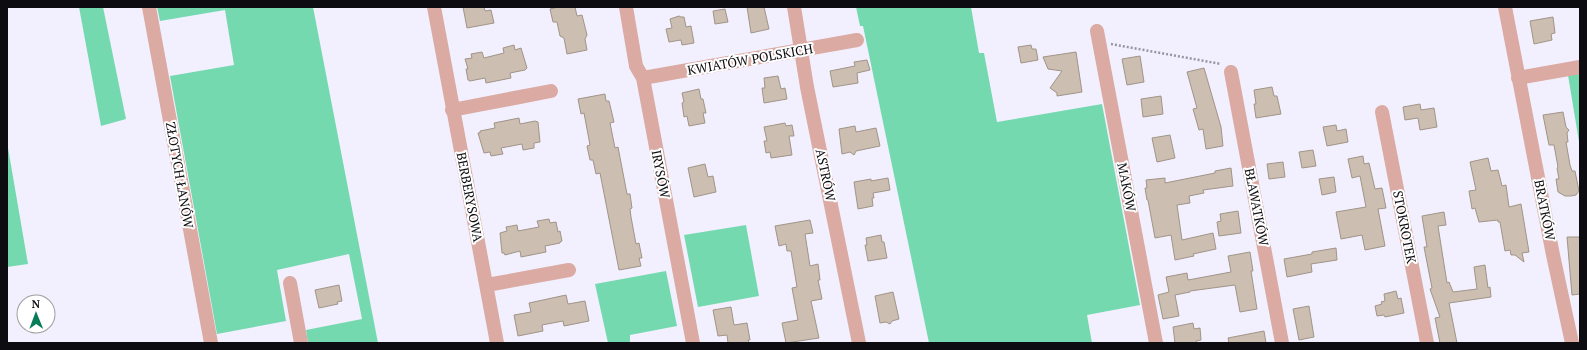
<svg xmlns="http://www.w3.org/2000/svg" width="1587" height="350" font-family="'PT Serif',serif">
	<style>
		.green { fill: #75d9af }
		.building { fill: #ccbeb1; stroke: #a19488 }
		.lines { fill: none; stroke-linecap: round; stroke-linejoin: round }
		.path { stroke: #9795a0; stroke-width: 2.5; stroke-dasharray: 2 2; stroke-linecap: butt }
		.minor { stroke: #daaaa3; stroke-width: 14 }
		.labels { text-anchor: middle; stroke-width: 4; stroke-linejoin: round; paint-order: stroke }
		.street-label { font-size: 13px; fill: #0d0c11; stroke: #fff }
	</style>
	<rect width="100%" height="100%" fill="#f2f0fe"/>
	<path class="green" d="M79,7H103L126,119L101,126Z
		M157,7H313L378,343H308L306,330L362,319L349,254L277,270L286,321L217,334L170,76L234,65L225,10L160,21Z
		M856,7H971L979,53H984L997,122L1102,104L1140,305L1087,315L1092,343H929L863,26H860Z
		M1580,72V148L1568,75Z
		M7,142L28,264L7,267Z
		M746,225L759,296L698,307L684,235Z
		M666,271L677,326L630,335V342L608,343L595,284Z"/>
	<path class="building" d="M463,7H484L485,11L491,10L494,23L467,28Z
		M558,7H575L577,16L582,15L587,35L585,39L587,50L567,54L564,38L560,36L557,22H553L550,9Z
		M747,7H764L769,29L751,33Z
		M725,9L728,22L715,24L713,11Z
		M679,16L681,17H684L686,27L691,26L694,43L682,45L681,40L669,42L666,29L672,28L670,19Z
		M1553,17L1555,33L1551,34L1552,40L1534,44L1530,21Z
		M514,45L515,50L521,48L527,68L525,70L510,73L511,78L486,83L485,78L470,81L468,80L466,69H468L465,59L472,58L471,54L482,52L484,58L504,53L503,48Z
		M1031,45L1032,49H1036L1038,60L1021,63L1018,47Z
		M1076,52L1082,92L1057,96V93L1050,88L1062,71L1048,69L1043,57Z
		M1140,56L1144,82L1127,85L1122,59Z
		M867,60L870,70L857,73L858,83L833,87L830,71L855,66L854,62Z
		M1204,68L1221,127L1223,146L1206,149L1203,129L1199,130L1193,109L1197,108L1187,72Z
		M778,76L781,89L785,88L787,99L764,103L762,88H765L764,78Z
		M1272,87L1274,96H1277L1281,114L1256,118L1254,104H1256L1254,90Z
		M699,89L701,99H703L706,113H703L705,123L689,126L687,116L684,117L682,103L684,102L682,93Z
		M605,94L606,101H609L614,122L610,123L615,148L618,147L627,194H630L632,208L630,209L631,217L636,244L639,243L642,258H639L641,266L619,270L600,173L596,174L593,160H590L587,146L590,145L584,113L581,114L578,99Z
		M1161,96L1163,114L1143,117L1141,99Z
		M1420,104L1421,110L1434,108L1437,127L1420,130L1418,118L1405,120L1403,107Z
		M1563,112L1566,127L1569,130L1567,133L1568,142H1566L1570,165L1572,171H1575L1579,191L1576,195L1571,196H1565L1558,192L1556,179H1559L1557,168L1558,167L1554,145H1549L1543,115Z
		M519,118L520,124L535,121L538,122L540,142L534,143V148L523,150L522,144L501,148L503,154L491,156L490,152L484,153L478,133H480V131L495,128L494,123Z
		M785,123L786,126L792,125L794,136H789L792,155L771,158L770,152L766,153L764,141H767L764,127Z
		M1336,125L1337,131L1346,129L1348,142L1327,146L1323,127Z
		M855,126L856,132L876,128L880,146L856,151L854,155L850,152L842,154L839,129Z
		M1170,135L1175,158L1157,162L1152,138Z
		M1313,150L1316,166L1302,168L1299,152Z
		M1363,156L1364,164L1369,163L1375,189L1382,188L1386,208L1378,209L1385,246L1365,250L1362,235L1341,239L1336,212L1366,207L1360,176L1352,178L1348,159Z
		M1488,158L1491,171L1498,170L1502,186L1506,185L1509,207L1521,204L1529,252L1522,253L1524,262L1515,255H1511L1510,250L1505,251L1500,222H1498V220L1479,222L1475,208L1472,209L1469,191L1476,190L1470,162Z
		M1283,162L1285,177L1269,179L1267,164Z
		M705,164L708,177L713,176L716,192L694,197L688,168Z
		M1231,168L1233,186L1203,190L1204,193L1189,196L1190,203L1177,205L1182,240L1213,233L1216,249L1193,254L1194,256L1175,260L1171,235L1155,238L1148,200H1147L1145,188H1147L1146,180L1165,178V183L1215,173V171Z
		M1334,177L1336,192L1322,195L1319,179Z
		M888,178L890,190L873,193L874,198H872L873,206L858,209L854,182L871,179V181Z
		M1238,211L1241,233L1219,236L1217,222L1221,221L1220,214Z
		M1444,212L1446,225L1438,226L1447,283L1449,282L1453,292L1477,289L1474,267L1485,265L1488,288L1490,287L1491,297L1449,303L1457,343H1440L1435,318L1440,317L1430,289L1432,288L1424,247H1427L1422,216Z
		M549,219L550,223L556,222L558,232L560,231L562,241L560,242V243L545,246L546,252L521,257L520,251L505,255L504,253H502L500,233L507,231L506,227L517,225L518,231L539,227L537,221Z
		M810,220L813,233L805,234L810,266L818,264L820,280H818L822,299L811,301L819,338L786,343L782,323L798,320L792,288L797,287L791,251H787L786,244L779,246L775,226Z
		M881,235L882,242H884L887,258L868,261L865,245H867L866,238Z
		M1567,237H1580V294L1572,295Z
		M1336,248L1337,260L1311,264L1312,272L1287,277L1284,259L1312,254V252Z
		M1250,252L1253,271H1251L1257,309L1240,312L1235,285L1190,291V292L1175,295L1179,316L1163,319L1158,295L1169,292L1166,277L1187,273L1188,280L1231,272L1228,256Z
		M339,285L342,301L337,302L338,304L319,308L315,290Z
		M1396,291L1398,299L1401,298L1404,313L1385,317L1384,315L1377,316L1375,306L1382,304L1381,302L1385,301L1384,294Z
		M893,292L899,319L892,321L890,324L886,322L880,323L875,296Z
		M566,295L568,304L585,301L589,321L564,326L563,321L542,325L543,331L518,336L514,315L531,312L529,303Z
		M1309,306L1314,337L1299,340L1293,309Z
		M731,307L734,325L747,323L750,340H748L749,343H728L727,335L718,336L713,310Z
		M1193,323L1194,329L1200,328L1201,340L1196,341L1197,343H1175L1173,327Z
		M1264,331L1266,343H1229L1228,338Z"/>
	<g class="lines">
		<path class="path" d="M1111,44L1221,64"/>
		<path class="minor" d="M149,7L211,343
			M434,7L497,343
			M626,7L636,66L643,78L693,343
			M794,7L807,87L859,343
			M1505,7L1553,255L1572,343
			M1097,31L1156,343
			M1231,72L1282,343
			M643,78L857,40
			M1518,78L1580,67
			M452,110L551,91
			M1382,112L1427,343
			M290,283L301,343
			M487,285L569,270"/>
	</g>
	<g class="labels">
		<g class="street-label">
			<text transform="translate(750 59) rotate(-10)" y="5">KWIATÓW POLSKICH</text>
			<text transform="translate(661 174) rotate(79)" y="5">IRYSÓW</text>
			<text transform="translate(180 175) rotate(80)" y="5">ZŁOTYCH ŁANÓW</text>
			<text transform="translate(826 175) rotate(78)" y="5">ASTRÓW</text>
			<text transform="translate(1127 187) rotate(79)" y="5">MAKÓW</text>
			<text transform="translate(470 197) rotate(79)" y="5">BERBERYSOWA</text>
			<text transform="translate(1257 207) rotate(79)" y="5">BŁAWATKÓW</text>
			<text transform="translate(1545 210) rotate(79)" y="5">BRATKÓW</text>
			<text transform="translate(1405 227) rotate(79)" y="5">STOKROTEK</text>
		</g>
	</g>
	<rect width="1587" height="350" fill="none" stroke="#0d0c11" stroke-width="16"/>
	<g transform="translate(36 314) rotate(359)"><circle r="19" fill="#ffffff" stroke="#9e9ea0"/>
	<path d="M0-3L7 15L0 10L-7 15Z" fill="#077c59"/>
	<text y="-6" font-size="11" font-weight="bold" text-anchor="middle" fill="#0d0c11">N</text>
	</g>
</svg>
